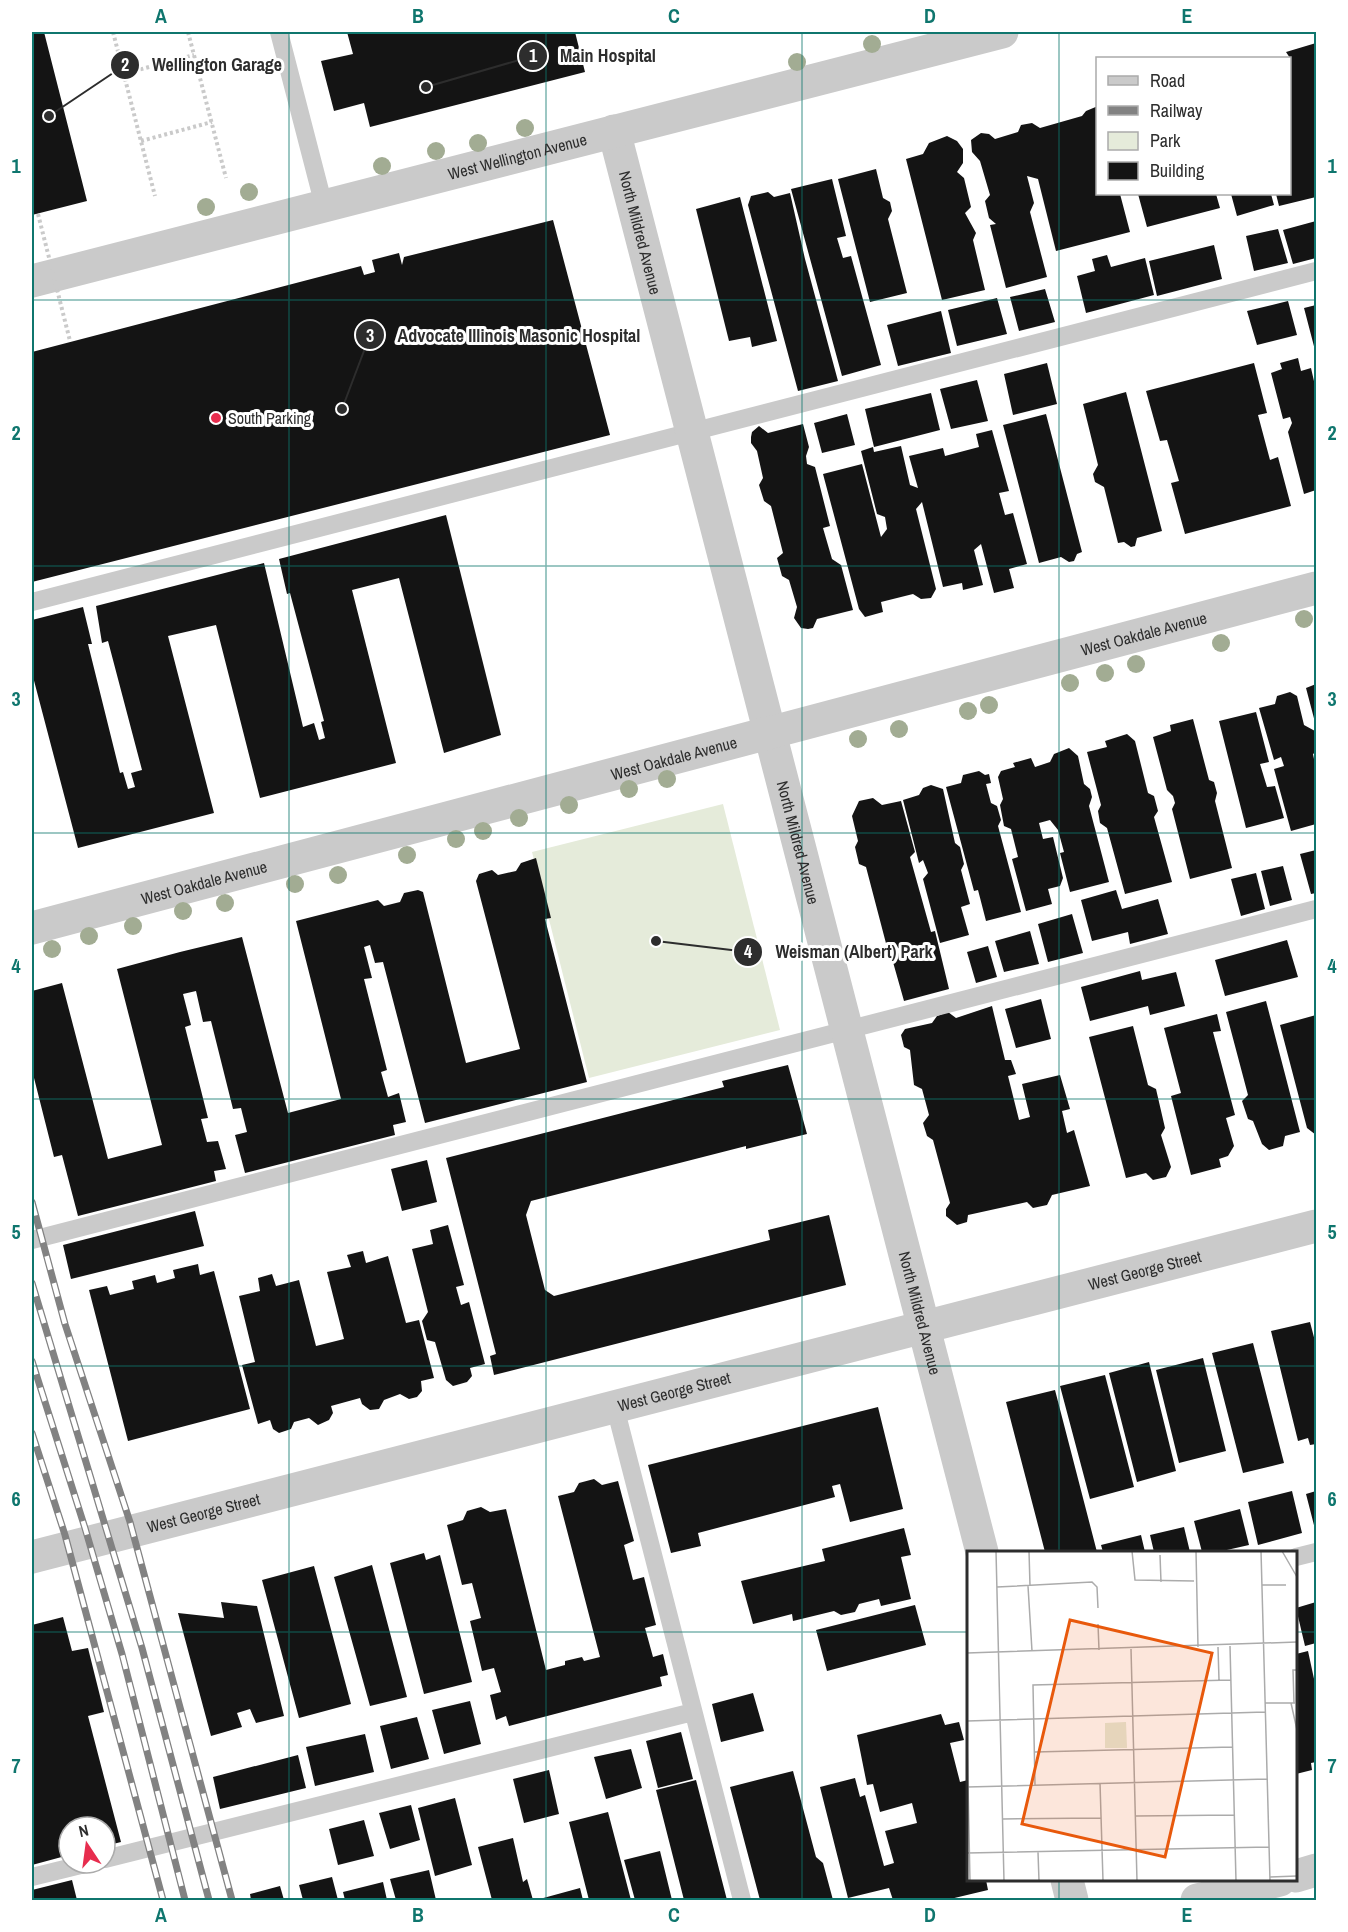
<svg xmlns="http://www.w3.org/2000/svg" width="1348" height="1932" font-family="'Archivo Narrow',sans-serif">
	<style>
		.green { fill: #e5ebda }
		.building { fill: #141414 }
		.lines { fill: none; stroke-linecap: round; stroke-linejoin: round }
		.path { stroke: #cacaca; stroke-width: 4; stroke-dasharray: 3 3; stroke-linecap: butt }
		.lane { stroke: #cacaca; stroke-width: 18 }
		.street { stroke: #cacaca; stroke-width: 33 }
		.rail-casing { stroke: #828282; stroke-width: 7 }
		.rail { stroke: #fff; stroke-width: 4.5; stroke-dasharray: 14; stroke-linecap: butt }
		.path-bridge { stroke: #cacaca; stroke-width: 4; stroke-dasharray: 3 3; stroke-linecap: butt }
		.tree { fill: #a2ac93 }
		.grid { fill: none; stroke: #0f766e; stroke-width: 1.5; stroke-opacity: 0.55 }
		.poi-dot { fill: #e72d4e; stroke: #fff; stroke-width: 2 }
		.labels { text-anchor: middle; stroke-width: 6; stroke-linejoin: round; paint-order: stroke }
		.street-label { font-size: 16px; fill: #2d2d2d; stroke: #fff }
		.poi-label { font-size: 16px; fill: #2d2d2d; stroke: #fff; text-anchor: start }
		.inset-road { fill: none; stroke: #ababab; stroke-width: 1.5 }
		.view { fill: #e8590c; fill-opacity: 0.15; stroke: #e8590c; stroke-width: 3 }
		.inset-edge { fill: none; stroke: #2d2d2d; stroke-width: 3 }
		.leader { fill: none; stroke: #2d2d2d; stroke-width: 2 }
		.callout-dot { fill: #2d2d2d; stroke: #fff; stroke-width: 2 }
		.mark-label { font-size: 18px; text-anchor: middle; font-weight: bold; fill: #fff }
		.callout-label { font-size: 18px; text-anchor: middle; font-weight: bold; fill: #2d2d2d; stroke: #fff; stroke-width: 6; stroke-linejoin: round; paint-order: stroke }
		.neatline { fill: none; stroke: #0f766e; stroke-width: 2 }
		.grid-label { font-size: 20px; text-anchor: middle; font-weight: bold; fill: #0f766e }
	</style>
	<rect width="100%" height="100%" fill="#fff"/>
	<path class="green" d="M723,804L780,1030L589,1078L532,852Z"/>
	<path class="building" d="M32,32H44L87,201L32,215Z
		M347,32H575L585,72L370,127L364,103L334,111L321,61L353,54Z
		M1316,43V197L1279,206L1276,194H1290L1291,75L1290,58L1286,52Z
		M1098,106V194H1120L1130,232L1056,251L1038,179L1027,176L1034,203L1030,212L1047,277L1006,288L990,225L996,224L989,218L985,201L990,195L980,161L972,152L971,140L981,133L989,134L995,139L1018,132L1021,125L1032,123L1040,128L1082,116L1086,111Z
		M947,136L957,141L963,149V163L957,172L964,178L971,207L965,213L976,233L973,240L985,290L942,300L906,159L923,154L929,143Z
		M876,169L883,198L890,202L892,211L888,219L907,293L870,302L838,179Z
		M832,179L846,236L837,238L843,258L851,256L881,365L842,376L791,189Z
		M768,192L774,197L790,193L805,259L838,381L798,391L748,205L751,196Z
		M1138,194H1216L1220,208L1147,227Z
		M1231,194H1271L1274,205L1237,216Z
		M740,197L777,341L752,347L750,337L729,341L696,209Z
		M553,220L610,435L32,582V352L361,266L364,275L375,272L372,260L399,253L402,265L404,257Z
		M1316,221V258L1293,264L1283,230Z
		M1278,229L1288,263L1254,271L1246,236Z
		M1214,245L1222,279L1157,296L1149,261Z
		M1107,255L1111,267L1145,258L1154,295L1086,313L1077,276L1095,271L1092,259Z
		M1045,289L1055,322L1019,331L1010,297Z
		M997,298L1007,334L957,346L948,310Z
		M1288,301L1297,335L1257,345L1247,311Z
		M1316,305V354L1304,308Z
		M941,311L951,353L898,366L887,325Z
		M1298,358L1301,371L1311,368L1316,390V490L1304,494L1288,432L1292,423L1290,417L1283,419L1271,373L1282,369L1280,363Z
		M1047,363L1057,404L1013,415L1004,374Z
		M1254,363L1267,413L1258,415L1270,460L1278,457L1291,506L1185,534L1171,483L1179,481L1167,440L1160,441L1146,391Z
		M977,380L988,421L951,429L940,389Z
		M1126,392L1162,531L1137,538L1135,546L1131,547L1124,542L1118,543L1104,487L1095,482L1093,474L1098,465L1083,404Z
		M931,393L940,430L874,447L865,409Z
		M847,414L855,445L822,453L814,423Z
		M1046,414L1082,552L1077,554L1074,561L1069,562L1061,557L1039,563L1003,425Z
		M803,424L809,447L806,456L807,464L815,467L830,526L823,528L832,559L841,565L853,610L817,619L813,628L808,629L801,628L794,618L797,607L789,580L782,576L777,558L783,553L771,506L764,501L759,485L763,478L757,451L751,443V437L752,432L759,426L768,433Z
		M992,430L1009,491L999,493L1005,515L1013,513L1027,564L1009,569L1014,588L994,593L981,544L974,550L983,585L963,590L962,583L943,587L922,502L916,509L936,589L931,598L921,599L913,594L881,602L883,612L865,617L859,609L823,474L862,464L881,537L887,529L885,517L877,514L861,451L873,447L874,452L901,446L910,485L918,488L909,456L943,448L945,456L979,447L976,434Z
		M446,515L501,735L444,753L399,578L352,590L396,763L260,798L216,625L168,636L214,813L78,848L32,673V620L83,607L92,644H88L120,773L123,772L128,789L135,787L131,773L142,770L108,641L102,643L96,606L264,563L303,727L314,723L319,740L325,738L321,722L324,721L290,593L287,594L279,559Z
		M1316,684V726L1306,688Z
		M1290,692L1297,696L1304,725L1315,731L1316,737V752L1313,754L1316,769V824L1291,831L1274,769L1284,766L1281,757L1274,760L1259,708L1275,704L1277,696Z
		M1256,712L1269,762L1260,764L1267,787L1275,786L1284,818L1246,828L1219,721Z
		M1193,719L1209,780L1214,782L1217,793L1215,801L1232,868L1190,879L1172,809L1175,803L1173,796L1167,790L1153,737L1171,731L1170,725Z
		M1127,734L1135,741L1148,793L1154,796L1158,811L1154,817L1172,882L1125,894L1107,828L1100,823L1098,811L1101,805L1087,752L1107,747L1105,741Z
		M1069,748L1078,756L1084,784L1090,789L1092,797L1089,806L1109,882L1070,892L1060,853L1064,852L1058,830L1050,820L1039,823L1043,839L1053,837L1063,878L1060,886L1048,889L1052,904L1026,911L1012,859L1018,857L1011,829L1004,826L1000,805L1003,799L998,777L1001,771L1015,767L1013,763L1031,758L1035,767L1050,762L1054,754Z
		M979,771L985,775L989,774L991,783L986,784L991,803L997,806L1001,820L998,826L1021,912L986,921L978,890L974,891L946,787L961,783L963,775Z
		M931,785L943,789L955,843L960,847L964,864L961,870L970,904L961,907L969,935L940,943L923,879L928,873L923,860L919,863L903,800L919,795L923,788Z
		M873,798L882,805L901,801L915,852L910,857L931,932L935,931L949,989L904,1001L891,955L904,952L903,947L888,951L866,867L859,864L855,847L858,841L852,816L859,801Z
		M1316,850V893L1311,894L1300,854Z
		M536,858L551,918L545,919L587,1082L425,1123L383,962L375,963L370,945L364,947L372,978L364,979L387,1070L381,1072L388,1097L399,1093L406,1122L393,1125L395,1135L245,1173L235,1135L247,1132L241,1108L233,1109L211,1021L203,1022L196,991L183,994L191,1025L185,1027L208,1118L201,1119L207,1142L218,1141L226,1169L214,1171L216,1181L78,1216L62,1155L54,1157L32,1070V991L62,983L108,1159L162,1145L117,969L180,952L242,937L288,1113L341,1099L296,921L378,900L384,906L400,902L404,893L418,890L423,892L466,1063L520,1049L476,881L479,874L492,870L498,875L516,871L521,863Z
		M1283,866L1292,900L1270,906L1261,871Z
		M1256,873L1265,909L1241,916L1231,879Z
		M1116,890L1122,909L1158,899L1168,934L1130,944L1128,932L1092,941L1081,900Z
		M1072,914L1083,953L1048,962L1038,924Z
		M1030,931L1039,964L1004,972L995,941Z
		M1287,940L1298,977L1225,996L1215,960Z
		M988,946L997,977L976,983L967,952Z
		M1140,971L1142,980L1176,972L1185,1006L1150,1015L1148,1006L1090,1021L1081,987Z
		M1041,999L1051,1039L1016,1048L1005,1009Z
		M1266,1001L1300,1132L1285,1136L1283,1146L1269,1150L1262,1144L1253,1121L1248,1119L1242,1101L1248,1095L1226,1012Z
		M992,1006L1005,1060H1011L1016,1074L1008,1076L1019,1120L1030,1117L1022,1084L1060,1075L1070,1109L1062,1111L1067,1133L1074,1130L1090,1186L1052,1195L1047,1205L1033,1208L1027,1202L968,1215L967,1222L957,1225L946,1216V1209L950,1203L933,1140L927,1136L923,1123L929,1115L922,1089L914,1085L910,1050L904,1047L901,1035L905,1029L932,1023L937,1016L948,1012L956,1018Z
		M1217,1014L1221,1031L1213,1032L1235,1115L1226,1118L1234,1146L1228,1156L1219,1159L1221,1167L1191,1175L1171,1096L1181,1093L1164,1028Z
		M1316,1015V1135L1307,1128L1280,1025Z
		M1133,1026L1148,1085L1156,1089L1165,1128L1161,1135L1171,1167L1166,1177L1153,1180L1146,1173L1126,1178L1089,1037Z
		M788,1065L807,1134L746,1149V1146L531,1201L526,1215L545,1290L554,1296L770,1240L768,1230L829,1215L846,1285L494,1375L490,1356L496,1354L446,1158L724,1087L722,1081Z
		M427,1160L437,1202L402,1211L391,1169Z
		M195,1211L204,1246L71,1279L63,1245Z
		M448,1225L464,1285L456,1287L461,1305L469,1302L485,1364L470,1368L472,1376L467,1382L453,1386L446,1380L435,1342L427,1340L422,1321L428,1312L412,1249L433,1244L430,1230Z
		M363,1251L366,1263L388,1256L406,1323L419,1320L434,1378L421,1381L422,1391L417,1397L409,1399L400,1394L384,1400L379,1409L370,1410L362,1404L360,1398L331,1406L333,1413L329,1420L318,1425L309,1418L294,1422L291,1429L279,1433L273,1429L270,1420L258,1424L242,1365L255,1362L239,1296L260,1291L258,1278L272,1274L276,1286L299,1280L316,1346L344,1339L327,1272L351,1267L347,1255Z
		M198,1264L200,1275L214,1271L250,1409L128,1441L89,1290L107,1286L110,1295L134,1289L132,1281L155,1275L157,1283L175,1278L173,1270Z
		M1310,1322L1316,1345V1444L1310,1445L1308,1438L1298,1441L1271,1331Z
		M1253,1343L1284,1463L1243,1473L1212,1353Z
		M1203,1358L1226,1451L1179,1463L1156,1370Z
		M1149,1362L1176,1471L1137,1482L1109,1373Z
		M1105,1375L1134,1487L1090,1499L1060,1386Z
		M1055,1390L1097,1552H1045L1006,1402Z
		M878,1407L903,1509L850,1522L840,1484L832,1486L835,1497L698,1533L701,1546L671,1553L648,1465Z
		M594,1479L602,1485L618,1481L634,1541L624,1545L633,1580L644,1577L656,1625L645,1628L653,1657L663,1654L668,1675L660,1677L662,1686L509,1726L506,1716L496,1720L490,1695L501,1692L494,1668L482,1671L470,1621L481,1618L472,1583L462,1585L447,1525L463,1520L467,1511L481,1507L490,1512L506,1509L546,1670L565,1665V1661L582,1657L584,1661L600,1657L558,1496L574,1492L579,1483Z
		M1292,1491L1302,1533L1258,1545L1248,1502Z
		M1316,1491V1533L1306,1494Z
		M1240,1509L1249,1545L1218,1552H1202L1194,1521Z
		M1184,1527L1190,1552H1154L1150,1535Z
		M904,1528L911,1555L901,1557L911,1599L881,1606L879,1599L859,1604L855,1612L841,1615L834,1611L793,1621L792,1614L753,1624L741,1581L825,1561L822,1549Z
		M1141,1535L1145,1552H1103L1101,1545Z
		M424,1553L426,1560L440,1555L472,1682L424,1694L390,1563Z
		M372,1565L407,1697L370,1706L334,1577Z
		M314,1566L351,1704L299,1718L262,1580Z
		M221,1602L257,1606L284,1716L256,1723L250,1709L237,1713L242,1727L211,1736L178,1613L224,1618Z
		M1316,1602V1643L1305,1646L1296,1608Z
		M915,1605L926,1645L827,1671L816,1630Z
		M63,1617L72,1651L88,1648L104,1712L88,1716L121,1842L105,1846V1827H69V1855L32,1865V1625Z
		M1308,1651L1316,1688V1762L1311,1763L1312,1770L1296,1774V1654Z
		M753,1693L764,1731L721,1742L712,1704Z
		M470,1701L481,1744L444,1754L432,1710Z
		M941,1714L945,1725L959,1722L964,1740L950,1743L960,1782L968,1780V1880H986L988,1890L946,1900H893L889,1888L848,1898L820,1787L855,1778L860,1797L865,1795L884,1866L894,1863L885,1831L917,1823L912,1803L880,1812L873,1784L867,1785L857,1735Z
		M417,1717L429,1759L391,1769L380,1726Z
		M681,1732L693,1779L658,1788L646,1741Z
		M365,1734L374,1772L315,1786L306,1747Z
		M631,1749L642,1788L606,1799L594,1757Z
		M298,1755L306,1788L220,1809L213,1777Z
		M549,1770L559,1814L524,1823L513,1779Z
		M793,1771L816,1857L823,1863L833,1900H760L730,1787Z
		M696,1780L727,1900H684L656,1790Z
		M455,1798L472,1865L435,1876L418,1808Z
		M411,1805L420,1840L390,1849L379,1813Z
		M608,1812L631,1900H589L569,1822Z
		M364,1820L374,1856L338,1865L329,1829Z
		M513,1838L523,1882L527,1879L533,1900H492L478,1847Z
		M660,1851L672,1900H635L624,1860Z
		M429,1870L436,1900H396L390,1879Z
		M332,1877L338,1900H303L299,1885Z
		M72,1880L77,1900H32V1890Z
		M383,1882L387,1900H345L343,1892Z
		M280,1886L284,1900H251L250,1894Z
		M580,1888L583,1900H536Z"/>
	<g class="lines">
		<path class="path" d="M113,32L155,196
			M188,32L226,178
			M123,74L194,55
			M141,141L212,122"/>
		<path class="lane" d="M279,32L324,206
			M32,602L1316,271
			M32,1240L1316,909
			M615,1407L742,1900
			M1296,1557L1316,1552
			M105,1859L693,1712
			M32,1877L89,1863"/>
		<g class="street">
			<path id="s1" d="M614,131L982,1552"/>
			<path id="s2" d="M32,281L1002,32"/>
			<path id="s3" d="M32,928L1316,588"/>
			<path id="s4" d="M32,1557L1316,1226"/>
			<path d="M1296,1876L1316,1870"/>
			<path d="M1067,1880L1072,1900"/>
			<path d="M1197,1900L1280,1880"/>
		</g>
		<defs>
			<path id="rail" d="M32,1202L65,1324L130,1522L232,1900
				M32,1283L142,1648L209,1900
				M32,1361L85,1528L122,1654L185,1900
				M32,1433L65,1535L163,1900"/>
		</defs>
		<use href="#rail" class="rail-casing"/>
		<use href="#rail" class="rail"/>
		<path class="path-bridge" d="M38,214L70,341"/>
	</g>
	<g class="tree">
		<circle cx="872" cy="44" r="9"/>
		<circle cx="797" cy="62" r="9"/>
		<circle cx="525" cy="128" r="9"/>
		<circle cx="478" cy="143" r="9"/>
		<circle cx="436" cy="151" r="9"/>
		<circle cx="382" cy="166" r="9"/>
		<circle cx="249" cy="192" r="9"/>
		<circle cx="206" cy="207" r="9"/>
		<circle cx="1304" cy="619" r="9"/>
		<circle cx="1221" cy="643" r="9"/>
		<circle cx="1136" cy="664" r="9"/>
		<circle cx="1105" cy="673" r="9"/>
		<circle cx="1070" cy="683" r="9"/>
		<circle cx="989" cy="705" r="9"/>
		<circle cx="968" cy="711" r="9"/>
		<circle cx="899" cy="729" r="9"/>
		<circle cx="858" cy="739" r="9"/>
		<circle cx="667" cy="779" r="9"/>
		<circle cx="629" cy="789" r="9"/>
		<circle cx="569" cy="805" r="9"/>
		<circle cx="519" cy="818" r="9"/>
		<circle cx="483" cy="831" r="9"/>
		<circle cx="456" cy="839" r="9"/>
		<circle cx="407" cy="855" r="9"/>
		<circle cx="338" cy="875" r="9"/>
		<circle cx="295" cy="884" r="9"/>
		<circle cx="225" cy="903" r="9"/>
		<circle cx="183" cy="911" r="9"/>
		<circle cx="133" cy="926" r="9"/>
		<circle cx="89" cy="936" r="9"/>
		<circle cx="52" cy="949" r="9"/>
	</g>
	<path class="grid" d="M289,32V1900M546,32V1900M802,32V1900M1059,32V1552M32,300H1316M32,566H1316M32,833H1316M32,1099H1316M32,1366H1316M32,1632H968M1296,1632H1316M1059,1880V1900"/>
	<circle class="poi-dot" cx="216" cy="418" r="6"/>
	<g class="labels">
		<g class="street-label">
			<text dy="6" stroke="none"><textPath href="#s2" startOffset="501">West Wellington Avenue</textPath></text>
			<text dy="6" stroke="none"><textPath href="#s1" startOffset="105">North Mildred Avenue</textPath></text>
			<text dy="6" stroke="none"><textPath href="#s3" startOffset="1150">West Oakdale Avenue</textPath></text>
			<text dy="6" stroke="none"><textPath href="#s3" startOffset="664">West Oakdale Avenue</textPath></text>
			<text dy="6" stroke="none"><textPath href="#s1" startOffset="735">North Mildred Avenue</textPath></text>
			<text dy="6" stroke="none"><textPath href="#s3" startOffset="178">West Oakdale Avenue</textPath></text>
			<text dy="6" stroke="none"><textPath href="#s4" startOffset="1149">West George Street</textPath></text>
			<text dy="6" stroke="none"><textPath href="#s1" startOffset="1221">North Mildred Avenue</textPath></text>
			<text dy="6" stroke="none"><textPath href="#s4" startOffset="663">West George Street</textPath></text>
			<text dy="6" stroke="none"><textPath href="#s4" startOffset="177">West George Street</textPath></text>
		</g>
		<g class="poi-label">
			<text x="228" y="424">South Parking</text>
		</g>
	</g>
	<g transform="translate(967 1551)">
		<rect width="330" height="330" fill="#fff"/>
		<path d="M159,171L160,197H138V172Z" fill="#e5ebda"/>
		<path class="inset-road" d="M29,0L37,330M62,0L63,35M165,0L168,29L227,30M229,0L231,96M294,0L303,330M315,0L330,26M193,4L194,31M295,34H319M61,35L65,100M30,36L125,31L130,36L131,57M131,73L132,99M263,95L269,330M251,96L252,129M164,98L170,330M0,102L330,91M298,152H328M324,152L330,179M327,152L326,119H330M0,170L298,161M0,184L3,330M68,201L265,196M133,232L136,330M68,234L66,134L264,129M0,236L300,228M169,265L267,264M36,268L134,267M71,301L72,330M0,302L302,296M303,326L330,325"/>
		<path class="view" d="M103,69L245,102L198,306L55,273Z"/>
		<rect width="330" height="330" class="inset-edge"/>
	</g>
	<path class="leader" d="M426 87L533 56M49 116L125 65M342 409L370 335M656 941L748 952"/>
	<g class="callout-dot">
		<circle cx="426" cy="87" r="6"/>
		<circle cx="49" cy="116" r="6"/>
		<circle cx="342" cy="409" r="6"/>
		<circle cx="656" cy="941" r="6"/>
		<circle cx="533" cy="56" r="15"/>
		<circle cx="125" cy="65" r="15"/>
		<circle cx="370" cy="335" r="15"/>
		<circle cx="748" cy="952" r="15"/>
	</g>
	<g class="mark-label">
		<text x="533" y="62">1</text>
		<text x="125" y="71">2</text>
		<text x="370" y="342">3</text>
		<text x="748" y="958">4</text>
	</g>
	<g class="callout-label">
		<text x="608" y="62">Main Hospital</text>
		<text x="217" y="71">Wellington Garage</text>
		<text x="519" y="342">Advocate Illinois Masonic Hospital</text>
		<text x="854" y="958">Weisman (Albert) Park</text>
	</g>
	<rect width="1348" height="1932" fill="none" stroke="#ffffff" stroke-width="66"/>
	<rect x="1096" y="57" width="195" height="138" fill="#ffffff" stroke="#ababab" stroke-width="1.5"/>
	<rect x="1108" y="76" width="30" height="9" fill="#cacaca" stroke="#ababab" stroke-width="1.5"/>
	<text x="1150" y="87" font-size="18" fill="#2d2d2d">Road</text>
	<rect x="1108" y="106" width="30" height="9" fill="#828282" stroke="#ababab" stroke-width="1.5"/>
	<text x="1150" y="117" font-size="18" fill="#2d2d2d">Railway</text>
	<rect x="1108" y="132" width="30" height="18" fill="#e5ebda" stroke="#ababab" stroke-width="1.5"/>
	<text x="1150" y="147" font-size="18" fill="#2d2d2d">Park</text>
	<rect x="1108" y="162" width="30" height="18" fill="#141414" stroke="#ababab" stroke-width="1.5"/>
	<text x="1150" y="177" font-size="18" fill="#2d2d2d">Building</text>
	<g transform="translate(87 1845) rotate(347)"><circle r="28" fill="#ffffff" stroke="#ababab" stroke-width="1.5"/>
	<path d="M0-4.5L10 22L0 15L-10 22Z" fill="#e72d4e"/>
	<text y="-9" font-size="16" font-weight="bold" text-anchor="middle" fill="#2d2d2d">N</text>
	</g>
	<rect x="33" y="33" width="1282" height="1866" class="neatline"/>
	<g class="grid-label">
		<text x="161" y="23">A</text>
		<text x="418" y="23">B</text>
		<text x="674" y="23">C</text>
		<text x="930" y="23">D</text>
		<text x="1187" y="23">E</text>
		<text x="16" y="173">1</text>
		<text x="1332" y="173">1</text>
		<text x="16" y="440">2</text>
		<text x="1332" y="440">2</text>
		<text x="16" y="706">3</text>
		<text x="1332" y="706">3</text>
		<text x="16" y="973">4</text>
		<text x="1332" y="973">4</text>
		<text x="16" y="1239">5</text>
		<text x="1332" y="1239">5</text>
		<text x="16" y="1506">6</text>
		<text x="1332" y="1506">6</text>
		<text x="16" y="1773">7</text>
		<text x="1332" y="1773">7</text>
		<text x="161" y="1922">A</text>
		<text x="418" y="1922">B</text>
		<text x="674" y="1922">C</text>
		<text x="930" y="1922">D</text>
		<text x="1187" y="1922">E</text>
	</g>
</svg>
